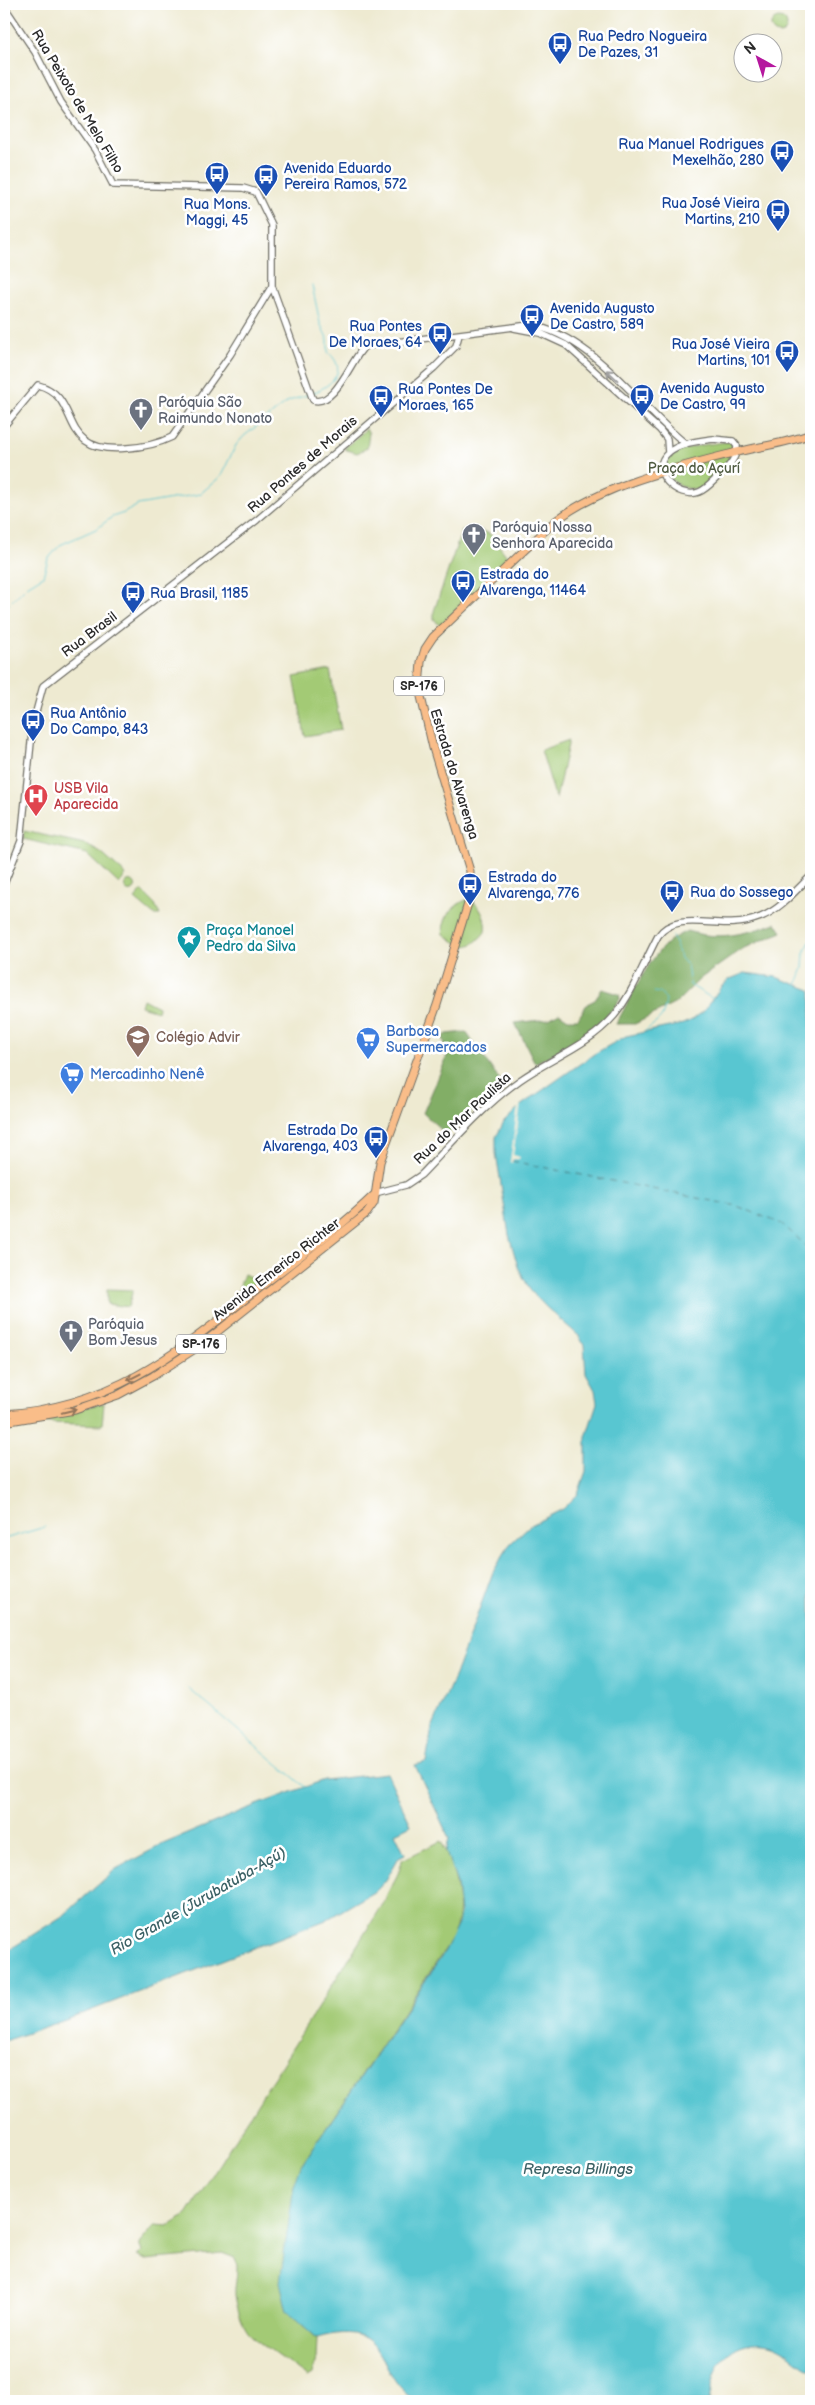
<svg xmlns="http://www.w3.org/2000/svg" width="815" height="2405" font-family="'Balsamiq Sans',sans-serif">
	<style>
		.green { fill: #a3ca75; stroke: #677a50 }
		.forest { fill: #82ae66; stroke: #566c48 }
		.water { fill: #59c6d1; stroke: #42787e }
		.pier { fill: #eeead1 }
		.lines { fill: none; stroke-linecap: round; stroke-linejoin: round }
		.stream { stroke: #59c6d1; stroke-width: 1 }
		.ferry { stroke: #3b6165; stroke-width: 1; stroke-dasharray: 6 5; stroke-linecap: butt }
		.minor-casing { stroke: #6f6e65; stroke-width: 8 }
		.major-casing { stroke: #6f6e65; stroke-width: 9 }
		.minor { stroke: #fff; stroke-width: 5.5 }
		.major { stroke: #f9bd89; stroke-width: 7 }
		.oneway { stroke: #a0a0a0 }
		.oneway2 { stroke: #92745a }
		.labels { text-anchor: middle; stroke-width: 5; stroke-linejoin: round; paint-order: stroke }
		.shield { fill: #fff; stroke: #6b6b6b; stroke-width: 1 }
		.shield-label { font-size: 12px; font-weight: bold; fill: #2b2b2b }
		.transit-label { font-size: 14px; fill: #164399; stroke: #fff; text-anchor: start }
		.street-label { font-size: 14px; fill: #2b2b2b; stroke: #fff }
		.worship-label { font-size: 14px; fill: #5b616d; stroke: #fff; text-anchor: start }
		.park-label { font-size: 14px; fill: #4f5b41; stroke: #fff }
		.health-label { font-size: 14px; fill: #be3a42; stroke: #fff; text-anchor: start }
		.culture-label { font-size: 14px; fill: #0d838f; stroke: #fff; text-anchor: start }
		.shop-label { font-size: 14px; fill: #366cbe; stroke: #fff; text-anchor: start }
		.education-label { font-size: 14px; fill: #785e54; stroke: #fff; text-anchor: start }
		.water-label { font-size: 15px; font-style: italic; fill: #3b6165; stroke: #fff }
	</style>
	<rect width="100%" height="100%" fill="#fff"/>
	<filter id="ink" filterUnits="userSpaceOnUse"><feTurbulence type="fractalNoise" baseFrequency=".02" numOctaves="2"/><feDisplacementMap in="SourceGraphic" scale="10" xChannelSelector="R" yChannelSelector="G"/><feConvolveMatrix kernelMatrix="1 2 1 2 8 2 1 2 1" color-interpolation-filters="sRGB"/></filter>
	<filter id="wash" filterUnits="userSpaceOnUse"><feTurbulence type="fractalNoise" baseFrequency=".0096" numOctaves="4" result="noise"/><feDisplacementMap in="SourceGraphic" scale="20" xChannelSelector="R" yChannelSelector="G"/><feGaussianBlur stdDeviation="1.12" result="paint"/><feColorMatrix in="noise" values="0 0 0 0 0 0 0 0 0 0 0 0 0 0 0 0 0 1.4 0 .05"/><feComposite in="paint" operator="in"/></filter>
	<g filter="url(#wash)">
		<rect width="100%" height="100%" fill="#eeead1"/>
		<path class="green" d="M771 26a8 8 0 1 1 16 0a8 8 0 1 1-16 0Z
			M366,429L369,433L367,448L357,453L344,449Z
			M725,442H731L733,446L728,464L699,490C679,488 671,483 663,465C676,446 704,445 725,442Z
			M476,529L490,534L509,559L440,626L434,619V611L462,530Z
			M330,670L341,730L305,736L294,677Z
			M569,740L556,799L541,750Z
			M24,831L85,844L101,853L126,875L119,884L87,854L23,839Z
			M124.5 886a5.5 5.5 0 1 1 11 0a5.5 5.5 0 1 1-11 0Z
			M142,891L155,904L160,915H154L135,899Z
			M470,899C481,907 487,919 485,932C469,952 462,948 444,934C440,920 455,902 470,899Z
			M143,999L158,1007L157,1011L141,1006Z
			M244,1274L262,1283L232,1307Z
			M107,1289L133,1290L128,1307L107,1304Z
			M104,1403L102,1425L26,1422Z
			M441,1841C456,1873 466,1906 452,1939L301,2166L287,2311L317,2338L316,2359L312,2374L307,2377C293,2366 257,2343 248,2332C241,2322 237,2308 235,2295C234,2283 240,2268 235,2258L222,2253L146,2260L137,2256L142,2252L139,2244L155,2225L169,2226L187,2215L385,1901C389,1886 400,1876 402,1860Z"/>
		<path class="forest" d="M776,923L782,932L744,948L701,978L676,1003L635,1024H616C629,1001 646,964 664,946C670,939 679,935 687,931C720,941 744,934 776,923Z
			M602,989L619,994L620,999C596,1034 571,1045 535,1063L515,1023L549,1019L559,1013L568,1019H578L587,1004L595,1000Z
			M466,1032L503,1085L446,1134L423,1113L446,1059L447,1053L443,1037L447,1034Z"/>
		<path class="water" d="M745,973L776,977L811,990V2370C800,2365 793,2357 783,2350C761,2336 729,2342 718,2368C713,2378 711,2391 709,2401H421C372,2384 397,2315 317,2338L287,2311L280,2282L294,2186L301,2166L444,1953L458,1924L460,1913L457,1883L446,1852L449,1838L415,1765L426,1762L432,1728L455,1675L493,1572L510,1544L529,1526L563,1509L578,1494L586,1471V1437L597,1403L595,1390L586,1374L584,1345L579,1336L546,1307L530,1290L518,1267L509,1235L496,1153V1137L504,1122L520,1106L594,1054L626,1036L683,1024L693,1019L703,1012L721,987L730,979Z
			M387,1773L411,1825L395,1833L405,1854L399,1857L386,1880L377,1890L326,1920L74,2017L4,2041V1953L64,1915L116,1869L163,1844L246,1809L324,1780Z"/>
		<path class="pier" d="M521,1103L513,1155L520,1157L519,1159H513L512,1163L510,1162L518,1106Z"/>
		<g class="lines">
			<path class="stream" d="M312,285L320,323L328,340V352C348,370 334,384 313,393
				M4,609L27,586L43,576L48,559L60,545L96,529L112,517L124,513L138,505L200,494L221,476L236,445L244,436L289,401L310,394
				M672,936L681,958L687,965L690,985L713,999
				M797,984L803,968L804,953L811,940
				M645,1031C660,1019 663,1021 666,1000L660,993L654,992
				M4,1539L45,1527
				M189,1689L305,1787"/>
			<path class="ferry" d="M512,1161L737,1206L782,1224L811,1250"/>
		</g>
	</g>
	<g filter="url(#ink)">
		<g class="lines">
			<defs>
				<path id="minor" d="M4,6L35,52L61,102L95,150L113,185L243,188L256,192L272,225V286L313,400C336,407 352,357 365,346L529,325C593,335 638,406 686,444
					M514,328L540,333L566,345L660,430L667,439L668,453
					M4,426L38,385C84,397 54,455 127,448C142,447 158,444 172,437L230,355L272,286
					M713,439L733,441L737,446C737,458 728,467 720,475C714,480 707,489 699,492C678,500 646,471 669,452C680,443 698,441 713,439Z
					M4,884L21,841L33,723L43,686L257,520L434,368L456,346L459,335
					M375,1193L406,1185L421,1175C452,1143 483,1106 520,1080C551,1058 588,1046 614,1016C633,993 644,962 658,936C674,912 711,926 735,923C743,923 753,920 761,917C782,908 795,891 811,876"/>
				<path id="major" d="M4,1414C117,1407 183,1348 267,1282C303,1254 341,1227 374,1195
					M4,1422L75,1410L118,1395L153,1376L198,1347L367,1213L374,1203L380,1162L437,1005L470,897V871L433,748L419,688L421,662L425,649L433,637L553,523C600,485 678,467 737,452C762,446 788,443 811,434"/>
			</defs>
			<use href="#minor" class="minor-casing"/>
			<use href="#major" class="major-casing"/>
			<use href="#minor" class="minor"/>
			<use href="#major" class="major"/>
		</g>
		<defs><path id="oneway-shaft" d="M-6 0H5M1.5-3L5.5 0L1.5 3" fill="none" stroke-width="1.6" stroke-linecap="round" stroke-linejoin="round" transform="scale(1.25)"/></defs>
		<use class="oneway" href="#oneway-shaft" transform="translate(612 375) rotate(-137)"/>
		<g class="oneway2">
			<use href="#oneway-shaft" transform="translate(134 1377) rotate(153)"/>
			<use href="#oneway-shaft" transform="translate(69 1411) rotate(-13)"/>
		</g>
	</g>
	<defs>
		<symbol id="bus-pin" viewBox="-11 -11 22 30"><path d="M0 17L-7.5 6A9.5 9.5 0 1 1 7.5 6Z" fill="#1a4fb4" stroke="#fff"/><path d="M-5-6H5V4H4V6H2V4H-2V6H-4V4H-5ZM-3.5-4V0h7V-4ZM-3.5 1.2v1.5H-2V1.2ZM2 1.2v1.5H3.5V1.2Z" fill="#fff"/></symbol>
		<symbol id="church-pin" viewBox="-11 -11 22 30"><path d="M0 17L-7.5 6A9.5 9.5 0 1 1 7.5 6Z" fill="#6b7280" stroke="#fff"/><path d="M-1.2-6h2.4v3.5h3.3v2.4h-3.3V6h-2.4V-.1h-3.3v-2.4h3.3Z" fill="#fff"/></symbol>
		<symbol id="hospital-pin" viewBox="-11 -11 22 30"><path d="M0 17L-7.5 6A9.5 9.5 0 1 1 7.5 6Z" fill="#e0444e" stroke="#fff"/><path d="M-5-5h3v3.5h4V-5h3V5h-3V1.5h-4V5h-3Z" fill="#fff"/></symbol>
		<symbol id="sight-pin" viewBox="-11 -11 22 30"><path d="M0 17L-7.5 6A9.5 9.5 0 1 1 7.5 6Z" fill="#0f9aa8" stroke="#fff"/><path d="M0-6L1.8-2.2L6-1.7L2.9 1.2L3.7 5.4L0 3.3L-3.7 5.4L-2.9 1.2L-6-1.7L-1.8-2.2Z" fill="#fff"/></symbol>
		<symbol id="school-pin" viewBox="-11 -11 22 30"><path d="M0 17L-7.5 6A9.5 9.5 0 1 1 7.5 6Z" fill="#8d6e63" stroke="#fff"/><path d="M0-5L7-2L0 1L-7-2ZM-4 1L0 2.5L4 1V4Q0 6-4 4Z" fill="#fff"/></symbol>
		<symbol id="supermarket-pin" viewBox="-11 -11 22 30"><path d="M0 17L-7.5 6A9.5 9.5 0 1 1 7.5 6Z" fill="#3f7fe0" stroke="#fff"/><path d="M-6-5.5h2.5l.6 2H6L4.5 2H-2.5L-4.4-4H-6ZM-1.5 3.2a1.3 1.3 0 1 0 .1 0ZM3 3.2a1.3 1.3 0 1 0 .1 0Z" fill="#fff"/></symbol>
	</defs>
	<g fill-rule="evenodd">
		<use href="#bus-pin" x="546" y="30" width="28" height="38"/>
		<use href="#bus-pin" x="768" y="138" width="28" height="38"/>
		<use href="#bus-pin" x="203" y="160" width="28" height="38"/>
		<use href="#bus-pin" x="252" y="162" width="28" height="38"/>
		<use href="#bus-pin" x="764" y="197" width="28" height="38"/>
		<use href="#bus-pin" x="518" y="302" width="28" height="38"/>
		<use href="#bus-pin" x="426" y="320" width="28" height="38"/>
		<use href="#bus-pin" x="773" y="338" width="28" height="38"/>
		<use href="#bus-pin" x="628" y="382" width="28" height="38"/>
		<use href="#bus-pin" x="367" y="383" width="28" height="38"/>
		<use href="#church-pin" x="127" y="396" width="28" height="38"/>
		<use href="#church-pin" x="460" y="521" width="28" height="38"/>
		<use href="#bus-pin" x="449" y="568" width="28" height="38"/>
		<use href="#bus-pin" x="119" y="579" width="28" height="38"/>
		<use href="#bus-pin" x="19" y="707" width="28" height="38"/>
		<use href="#hospital-pin" x="22" y="782" width="28" height="38"/>
		<use href="#bus-pin" x="456" y="871" width="28" height="38"/>
		<use href="#bus-pin" x="658" y="878" width="28" height="38"/>
		<use href="#sight-pin" x="175" y="924" width="28" height="38"/>
		<use href="#school-pin" x="124" y="1023" width="28" height="38"/>
		<use href="#supermarket-pin" x="354" y="1025" width="28" height="38"/>
		<use href="#supermarket-pin" x="58" y="1060" width="28" height="38"/>
		<use href="#bus-pin" x="362" y="1124" width="28" height="38"/>
		<use href="#church-pin" x="57" y="1318" width="28" height="38"/>
	</g>
	<g class="labels">
		<g class="shield">
			<rect x="394" y="676.5" width="50" height="19" rx="4"/>
			<rect x="176" y="1334.5" width="50" height="19" rx="4"/>
		</g>
		<g class="shield-label">
			<text x="419" y="690">SP-176</text>
			<text x="201" y="1348">SP-176</text>
		</g>
		<g class="transit-label">
			<text x="578" y="41">Rua Pedro Nogueira<tspan x="578" dy="16">De Pazes, 31</tspan></text>
			<text x="764" y="149" text-anchor="end">Rua Manuel Rodrigues<tspan x="764" dy="16">Mexelhão, 280</tspan></text>
			<text x="284" y="173">Avenida Eduardo<tspan x="284" dy="16">Pereira Ramos, 572</tspan></text>
			<text x="760" y="208" text-anchor="end">Rua José Vieira<tspan x="760" dy="16">Martins, 210</tspan></text>
			<text x="217" y="209" text-anchor="middle">Rua Mons.<tspan x="217" dy="16">Maggi, 45</tspan></text>
			<text x="550" y="313">Avenida Augusto<tspan x="550" dy="16">De Castro, 589</tspan></text>
			<text x="422" y="331" text-anchor="end">Rua Pontes<tspan x="422" dy="16">De Moraes, 64</tspan></text>
			<text x="770" y="349" text-anchor="end">Rua José Vieira<tspan x="770" dy="16">Martins, 101</tspan></text>
			<text x="660" y="393">Avenida Augusto<tspan x="660" dy="16">De Castro, 99</tspan></text>
			<text x="398" y="394">Rua Pontes De<tspan x="398" dy="16">Moraes, 165</tspan></text>
			<text x="480" y="579">Estrada do<tspan x="480" dy="16">Alvarenga, 11464</tspan></text>
			<text x="150" y="598">Rua Brasil, 1185</text>
			<text x="50" y="718">Rua Antônio<tspan x="50" dy="16">Do Campo, 843</tspan></text>
			<text x="488" y="882">Estrada do<tspan x="488" dy="16">Alvarenga, 776</tspan></text>
			<text x="690" y="897">Rua do Sossego</text>
			<text x="358" y="1135" text-anchor="end">Estrada Do<tspan x="358" dy="16">Alvarenga, 403</tspan></text>
		</g>
		<g class="street-label">
			<text transform="translate(78 101) rotate(59)" y="5">Rua Peixoto de Melo Filho</text>
			<text transform="translate(302 464) rotate(-41)" y="5">Rua Pontes de Morais</text>
			<text transform="translate(89 634) rotate(-37)" y="5">Rua Brasil</text>
			<text transform="translate(455 774) rotate(73)" y="5">Estrada do Alvarenga</text>
			<text transform="translate(462 1118) rotate(-43)" y="5">Rua do Mar Paulista</text>
			<text transform="translate(276 1269) rotate(-38)" y="5">Avenida Emerico Richter</text>
		</g>
		<g class="worship-label">
			<text x="158" y="407">Paróquia São<tspan x="158" dy="16">Raimundo Nonato</tspan></text>
			<text x="492" y="532">Paróquia Nossa<tspan x="492" dy="16">Senhora Aparecida</tspan></text>
			<text x="88" y="1329">Paróquia<tspan x="88" dy="16">Bom Jesus</tspan></text>
		</g>
		<g class="park-label">
			<text x="694" y="473">Praça do Açurí</text>
		</g>
		<g class="health-label">
			<text x="54" y="793">USB Vila<tspan x="54" dy="16">Aparecida</tspan></text>
		</g>
		<g class="culture-label">
			<text x="206" y="935">Praça Manoel<tspan x="206" dy="16">Pedro da Silva</tspan></text>
		</g>
		<g class="shop-label">
			<text x="386" y="1036">Barbosa<tspan x="386" dy="16">Supermercados</tspan></text>
			<text x="90" y="1079">Mercadinho Nenê</text>
		</g>
		<g class="education-label">
			<text x="156" y="1042">Colégio Advir</text>
		</g>
		<g class="water-label">
			<text transform="translate(198 1901) rotate(-30)" y="5">Rio Grande (Jurubatuba-Açú)</text>
			<text x="578" y="2174">Represa Billings</text>
		</g>
	</g>
	<rect width="815" height="2405" fill="none" stroke="#fff" stroke-width="20"/>
	<g transform="translate(758 58) rotate(321)"><circle r="24" fill="#ffffff" stroke="#aaaaaa"/>
	<path d="M0-4L9 19L0 12L-9 19Z" fill="#b5179e"/>
	<text y="-8" font-size="14" font-weight="bold" text-anchor="middle" fill="#2b2b2b">N</text>
	</g>
</svg>
